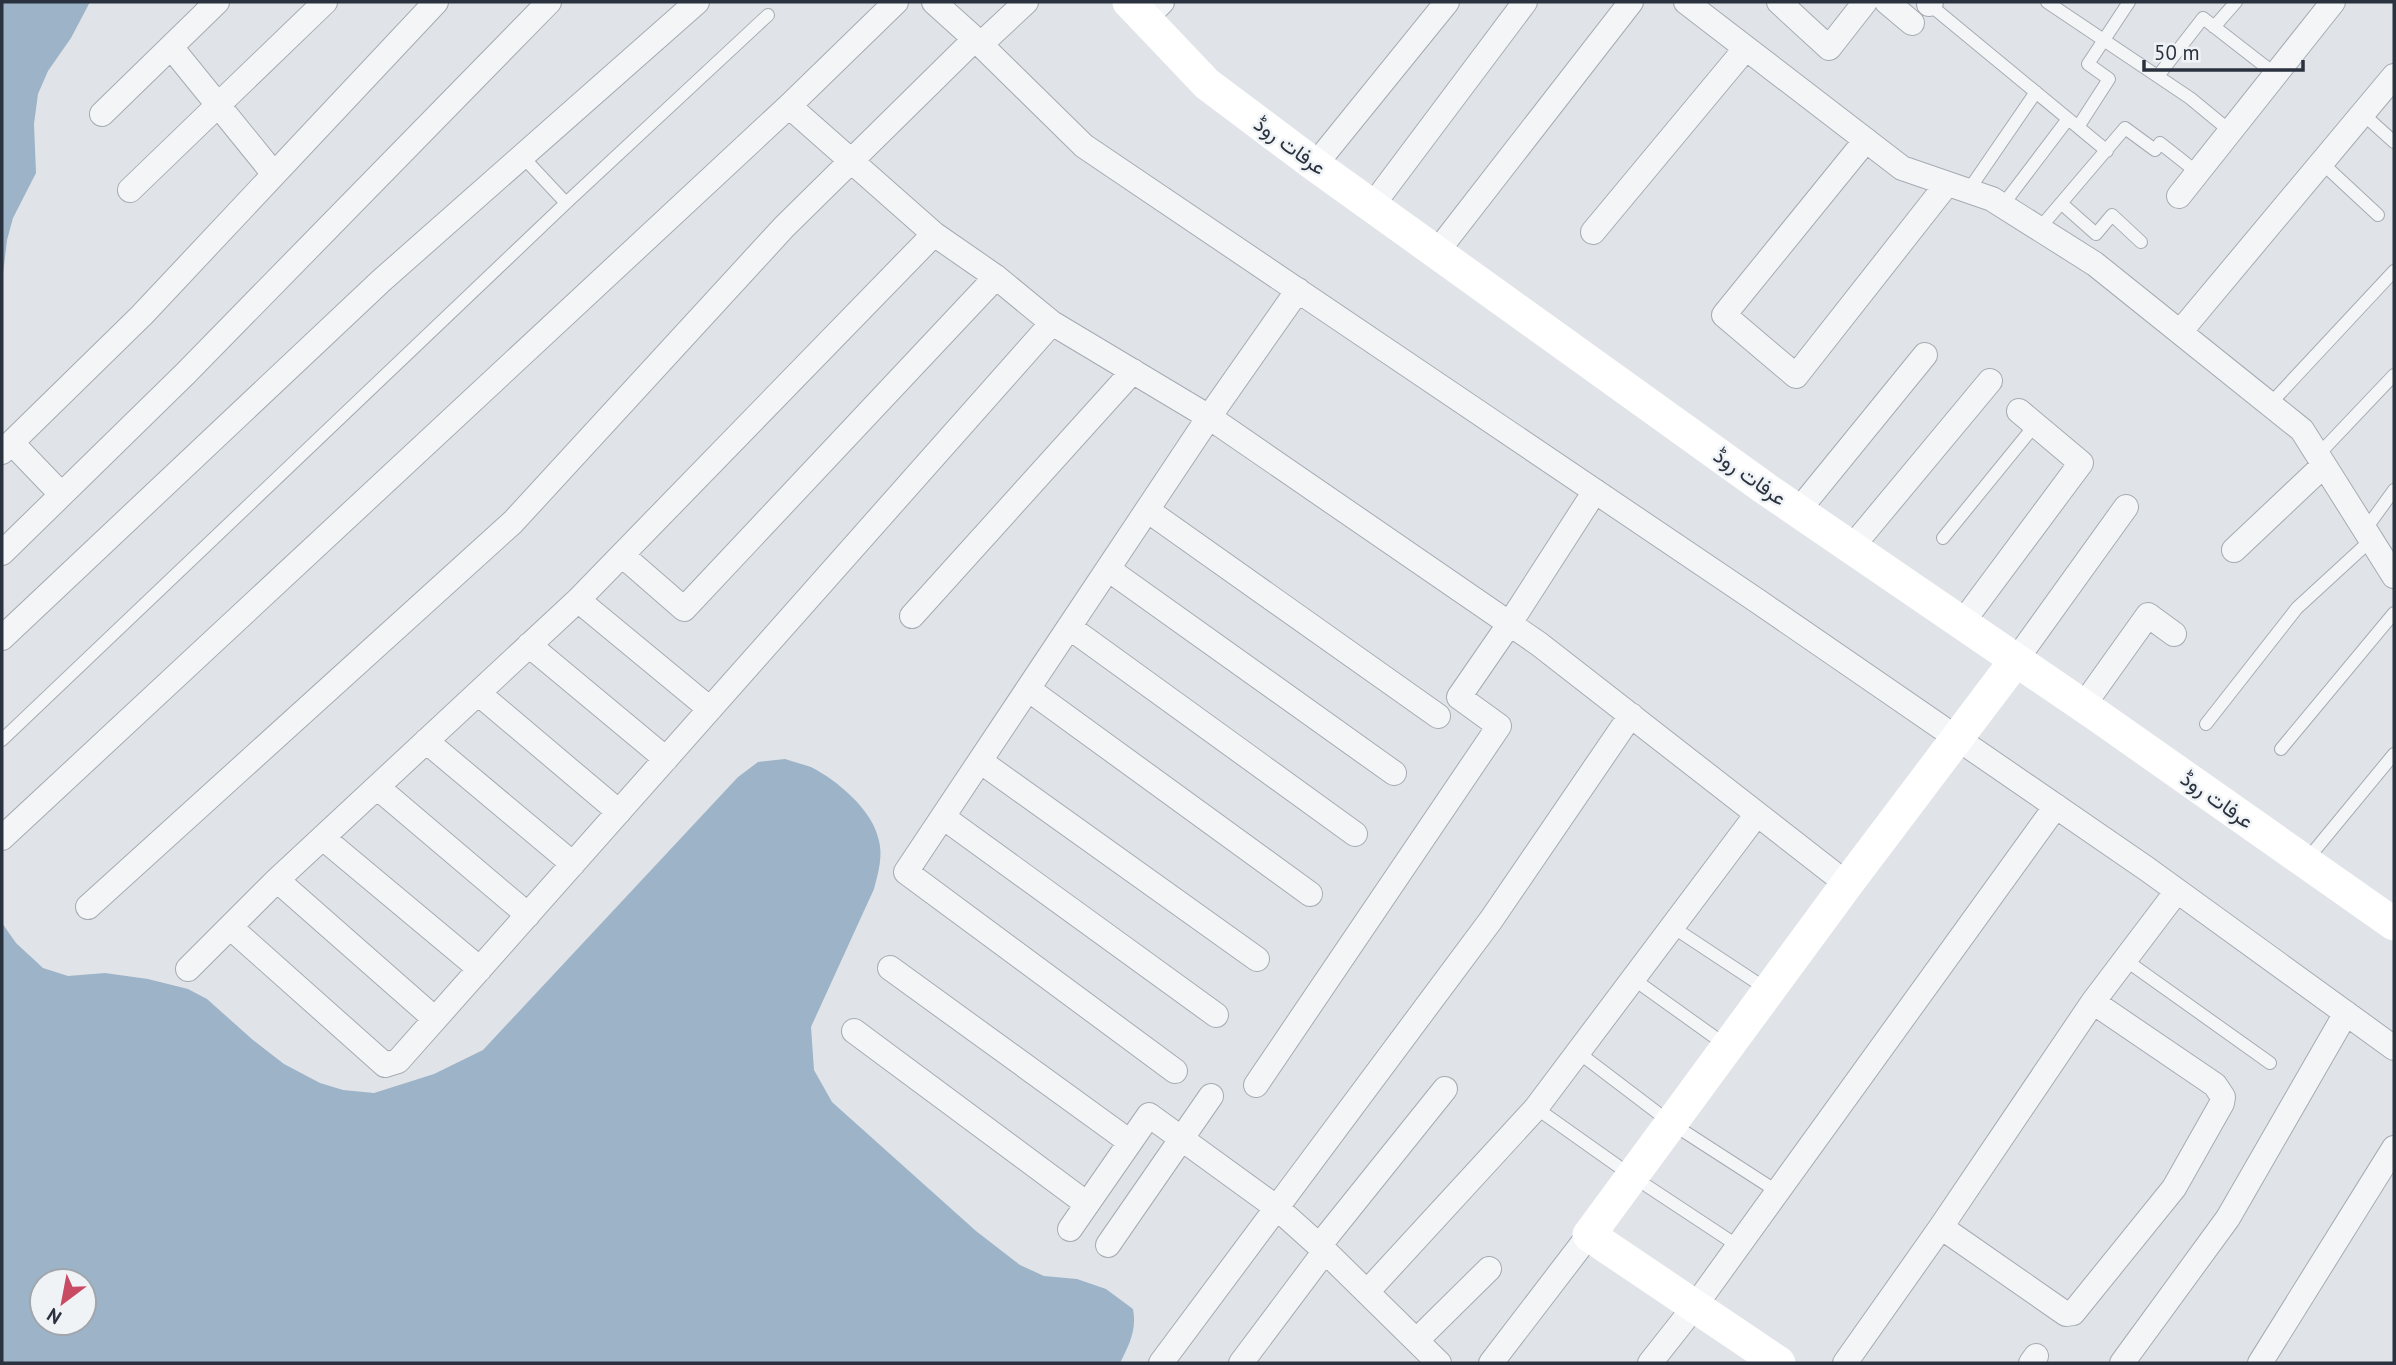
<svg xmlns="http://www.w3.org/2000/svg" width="2396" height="1365" font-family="'PT Sans',Vazirmatn,sans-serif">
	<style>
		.water { fill: #9db3c7; fill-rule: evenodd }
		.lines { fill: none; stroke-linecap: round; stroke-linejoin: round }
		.lane-casing { stroke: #a6abb3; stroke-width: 14 }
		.street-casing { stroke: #a6abb3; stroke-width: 26 }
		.lane { stroke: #f3f5f7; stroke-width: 12 }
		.street { stroke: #f3f5f7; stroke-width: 24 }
		.secondary { stroke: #fff; stroke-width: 33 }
		.labels { text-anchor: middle; stroke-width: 5; stroke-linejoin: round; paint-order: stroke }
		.street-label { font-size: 21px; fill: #2a323f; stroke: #f0f3f6 }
	</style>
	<rect width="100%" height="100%" fill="#e0e4e9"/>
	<path class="water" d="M2,2H90L71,38L48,71L38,94L34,124L36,173L13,218L7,240L2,283Z
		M785,759C793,762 803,764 811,767C838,781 873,810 879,841C883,857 878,874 874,889L811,1027L814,1070L832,1102L976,1231L1020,1265L1044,1276L1077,1279L1106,1289L1133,1309C1137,1330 1129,1345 1120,1363H2V923L16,943L43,968L68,976L105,973L148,979L188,989L207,999L253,1040L284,1064L320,1083L343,1090L374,1093L434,1074L483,1050L738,777L758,762ZM42,1281H84V1323H42Z"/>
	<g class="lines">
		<defs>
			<path id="lane" d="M2047,2L2190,98L2230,131
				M1927,7L1929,4L2107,151
				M2214,27L2236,2
				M2158,76L2203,18L2275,74
				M2363,114L2394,142
				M2078,127L2109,79L2088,64L2129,2
				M522,156L566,203
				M2322,163L2378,215
				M1968,191L2036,92
				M2061,203L2096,234L2112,215L2141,242
				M2002,206L2068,119
				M2039,229L2125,128L2155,150L2160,143L2198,173
				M2270,404L2394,271
				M2318,455L2394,375
				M2365,530L2394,490
				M1943,538L2035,425
				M2206,724L2297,608L2371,540
				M2,740L566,203L768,15
				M2281,749L2394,613
				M2305,862L2394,754
				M1671,926L1768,990
				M2124,959L2270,1063
				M1632,978L1727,1046
				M1579,1053L1671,1123L1778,1192
				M1536,1108L1632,1176L1738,1246"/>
			<path id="street" d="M934,2L975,39L1084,146L1759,602L2147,869L2394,1048
				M1686,2L1902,168L1992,199L2095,264L2302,430L2394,576
				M1779,2L1829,48L1865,2
				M1887,2L1912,23
				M1929,4L1931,2
				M1145,19L1162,2
				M981,44L1026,2
				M171,47L274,174
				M789,106L934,234L996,277L1052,323L1209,417L1539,644L1847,884
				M102,114L217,2
				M1866,140L1724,315L1796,376L1947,184
				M1315,165L1447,2
				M130,190L325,2
				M2179,196L2333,2
				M1372,206L1525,2
				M1593,232L1746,48
				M1436,253L1631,2
				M2180,332L2394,76
				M12,443L61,494
				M2,452L142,315L436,2
				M1147,510L1438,716
				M1798,511L1925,355
				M1852,547L1990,381
				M2234,550L2324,465
				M2,553L186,373L549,2
				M622,555L684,609L996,277
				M1108,569L1394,773
				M578,600L710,709
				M912,616L1133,371
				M1962,623L2081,463L2019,411
				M1069,627L1355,834
				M2,638L382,280L697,2
				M529,645L666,759
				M2016,660L2126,507
				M1028,689L1310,894
				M478,693L619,812
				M2083,706L2148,615L2174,634
				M426,741L573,864
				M980,761L1257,959
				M377,787L528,915
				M943,817L1216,1015
				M2,838L789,106L896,2
				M323,838L480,969
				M277,880L435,1019
				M88,907L513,522L784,227L975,39
				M230,927L385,1065L398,1061L1052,323
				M890,968L1130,1142
				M188,969L277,880L578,600L934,234
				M854,1031L1087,1204
				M1175,1071L906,872L1209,417L1298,290
				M1256,1085L1499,726L1459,697L1510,623L1595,491
				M1941,1227L2066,1314L2073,1313L2174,1188L2222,1103L2223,1097L2215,1085L2093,1002
				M1070,1229L1149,1115L1277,1208L1325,1251L1439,1363
				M1108,1245L1211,1096
				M1319,1246L1445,1089
				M1367,1292L1536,1108L1757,814
				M1417,1340L1489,1269
				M1161,1363L1491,920L1631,715
				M1241,1363L1325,1251
				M1491,1363L1589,1235
				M1650,1363L1695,1306L2056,806
				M1845,1363L1941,1227L2093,1002L2177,891
				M2031,1363L2036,1356
				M2122,1363L2228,1218L2346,1013
				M2260,1363L2394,1148"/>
		</defs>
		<use href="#lane" class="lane-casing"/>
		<use href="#street" class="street-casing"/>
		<use href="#lane" class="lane"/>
		<use href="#street" class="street"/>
		<path class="secondary" d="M1129,2L1207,84L1315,165L1766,489L2101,718L2394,924
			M1779,1363L1589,1235L1847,884L2016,660"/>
	</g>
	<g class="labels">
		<g class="street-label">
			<text transform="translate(1290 146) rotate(36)" y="7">عرفات روڈ</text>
			<text transform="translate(1750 477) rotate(35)" y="7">عرفات روڈ</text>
			<text transform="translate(2217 800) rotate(35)" y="7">عرفات روڈ</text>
		</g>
	</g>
	<rect width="2396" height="1365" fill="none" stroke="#2a323f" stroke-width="7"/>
	<g transform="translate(63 1302) rotate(212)"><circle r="33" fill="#f0f3f6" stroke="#a1a6ad" stroke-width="2"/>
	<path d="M0-5L12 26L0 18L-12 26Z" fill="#c84b63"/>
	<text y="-10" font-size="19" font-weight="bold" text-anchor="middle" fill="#2a323f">N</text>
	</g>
	<path d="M2144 60v10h159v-10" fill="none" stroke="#2a323f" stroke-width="3.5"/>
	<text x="2154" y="60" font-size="21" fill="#2a323f" stroke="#f0f3f6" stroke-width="5" paint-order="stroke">50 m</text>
</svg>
